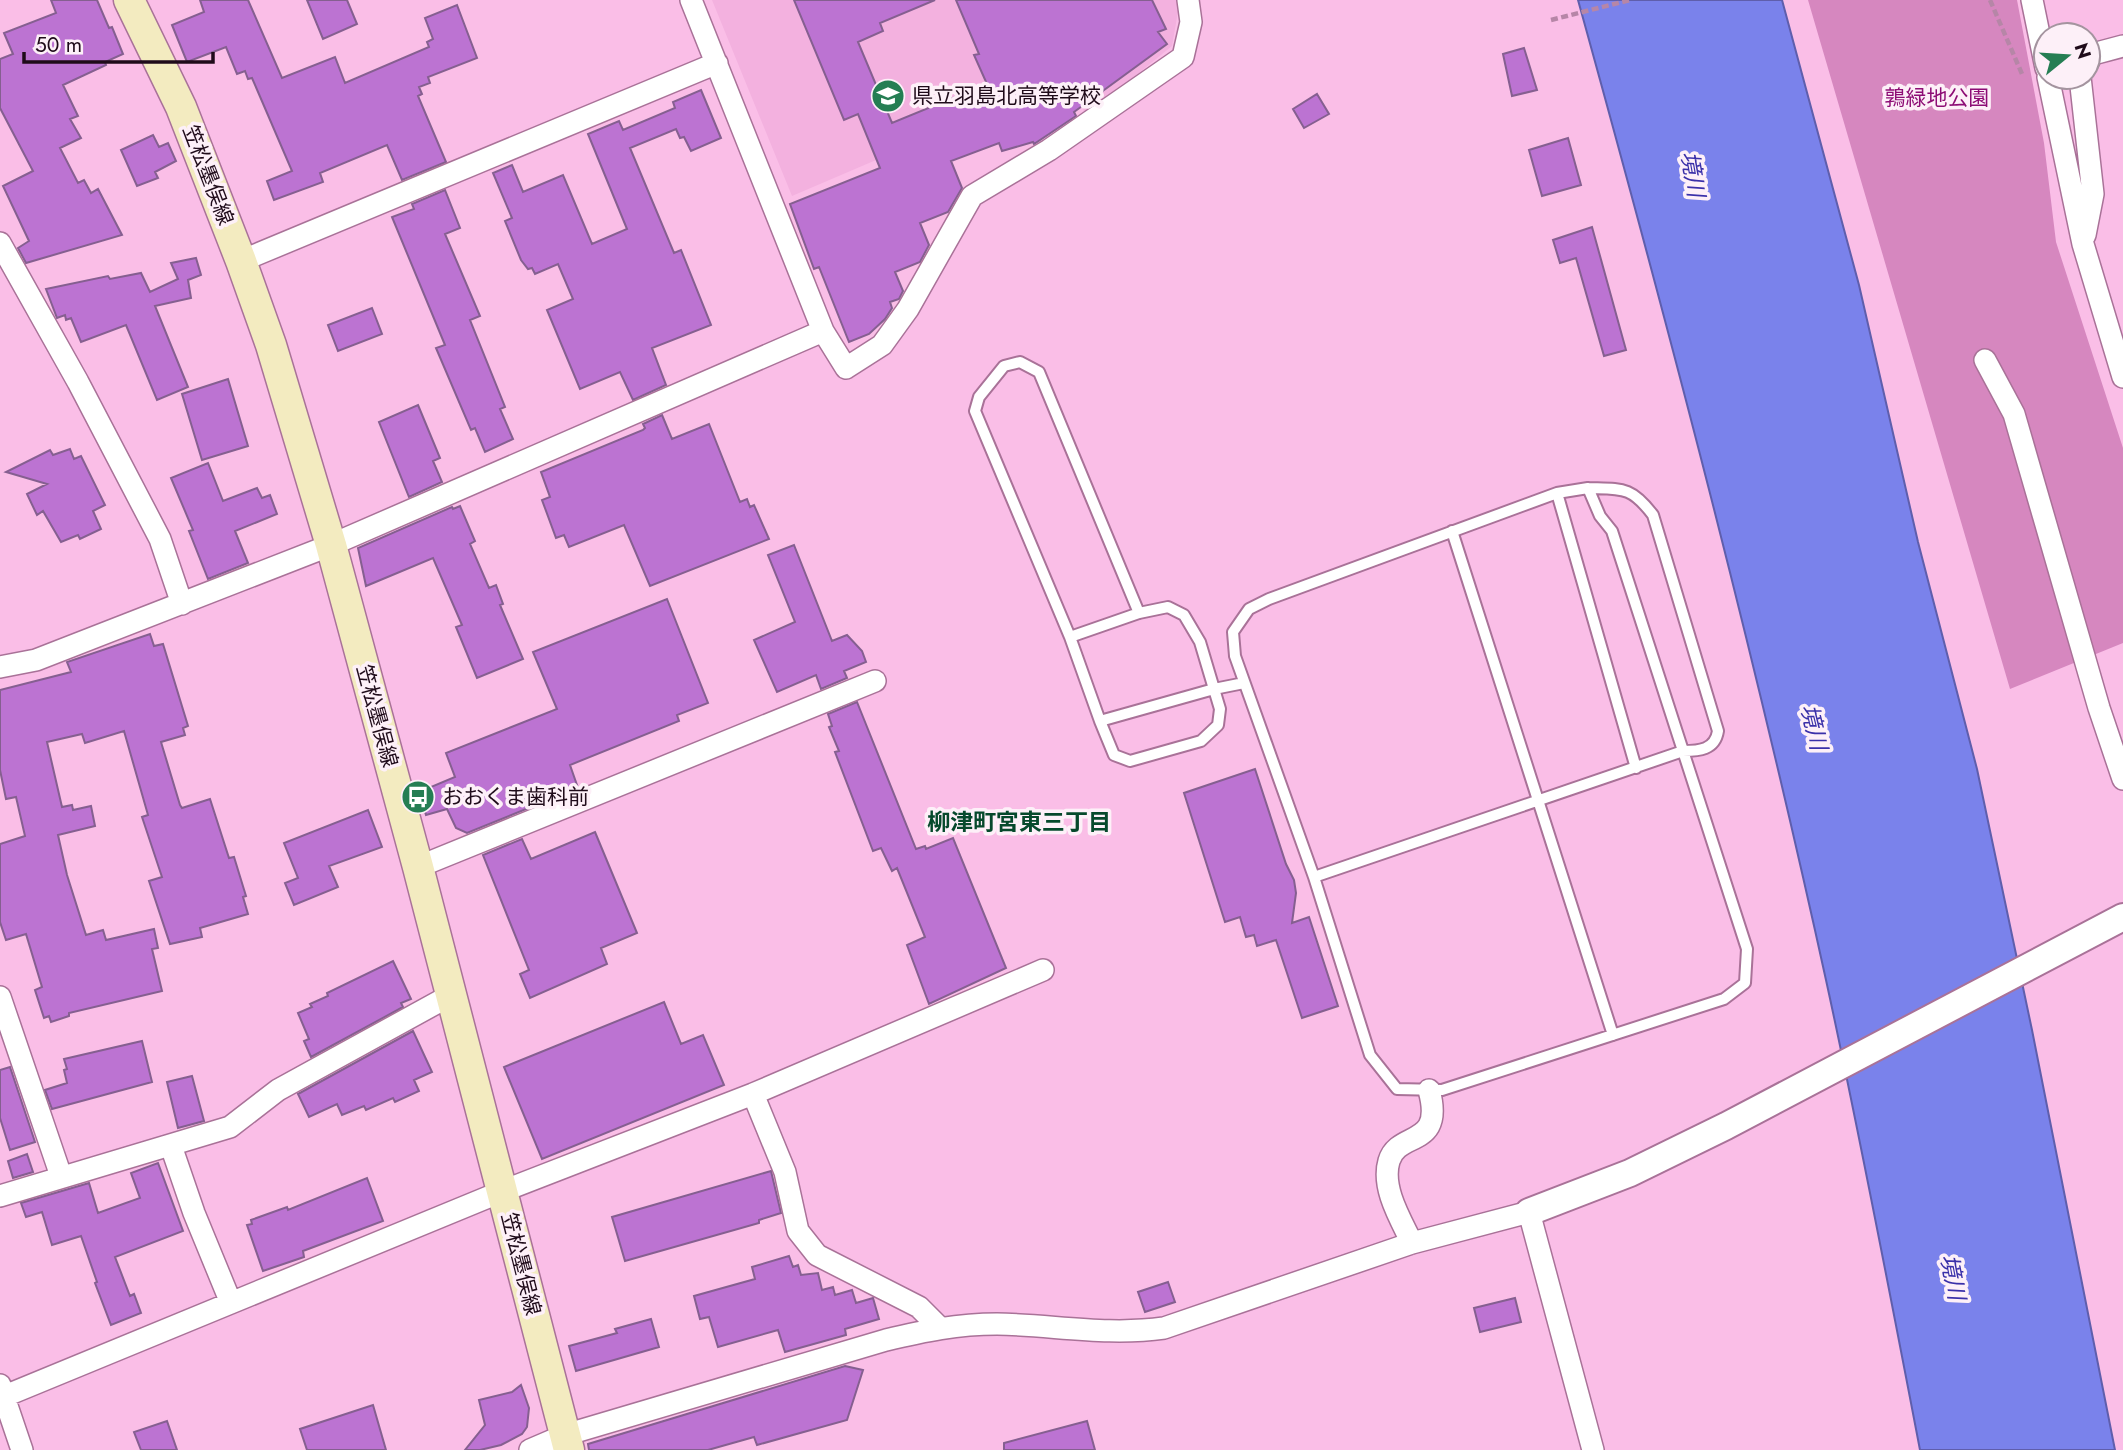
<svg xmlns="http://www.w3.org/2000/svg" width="2123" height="1450" font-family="Jost,'Noto Sans JP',sans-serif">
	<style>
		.built { fill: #f3b1df }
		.green { fill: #d687bf }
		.water { fill: #7a82eb; stroke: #5f5eac; stroke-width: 2 }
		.building { fill: #bc73d2; stroke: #855f90; stroke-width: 2 }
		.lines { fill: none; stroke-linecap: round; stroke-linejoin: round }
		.service-casing { stroke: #a97298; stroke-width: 14 }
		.minor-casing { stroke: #a97298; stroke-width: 24 }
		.tertiary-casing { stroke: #a97298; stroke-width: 30 }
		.secondary-casing { stroke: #a97298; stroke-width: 33 }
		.path { stroke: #b686a7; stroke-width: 4.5; stroke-dasharray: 7 3.5; stroke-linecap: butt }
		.service { stroke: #fff; stroke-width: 10 }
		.minor { stroke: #fff; stroke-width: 21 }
		.tertiary { stroke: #fff; stroke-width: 26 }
		.secondary { stroke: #f3ebc0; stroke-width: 30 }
		.labels { text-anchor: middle; stroke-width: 7; stroke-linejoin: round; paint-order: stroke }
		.poi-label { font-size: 21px; fill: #1f0b1a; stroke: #fdf0f8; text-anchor: start }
		.park-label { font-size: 21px; fill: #8d0d75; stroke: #fdf0f8 }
		.street-label { font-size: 21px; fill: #1f0b1a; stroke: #fdf0f8 }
		.water-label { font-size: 23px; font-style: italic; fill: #3a30a9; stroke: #fdf0f8 }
		.neighbourhood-label { font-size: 23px; font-weight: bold; fill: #06492c; stroke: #fdf0f8 }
	</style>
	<rect width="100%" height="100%" fill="#fabee7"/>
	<path class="built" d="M712,0H1177L1178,12L1172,46L1086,116L1070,77L792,196Z"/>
	<path class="green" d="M1808,0H2017L2044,143L2056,242L2123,448V643L2010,689Z"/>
	<path class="water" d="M1578,0H1782L1859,285L1918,542L1977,769L2032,1030L2115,1450H1920C1890,1293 1860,1136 1826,980C1754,651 1668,325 1578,0Z"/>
	<path class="building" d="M51,0H97L109,28L112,27L123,54L105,62L106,65L63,85L78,116L70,119L81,138L60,148L78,183L84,180L91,193L98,189L122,235L26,263L18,248L29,241L3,186L33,171L0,108V59L13,54L4,33L56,13Z
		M200,0H248L282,78L335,57L345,83L429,47L427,42L433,39L425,18L457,5L477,58L428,77L430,83L419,87L422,94L418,96L446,162L402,180L387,145L320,173L323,182L274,200L267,181L292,171L252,78L248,79L245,71L237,74L226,47L187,62L172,25L204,12Z
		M307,0H347L357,24L323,39Z
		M794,0H935L880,23L883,31L858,42L892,123L987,84L974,55L979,54L956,0H1152L1166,29L1158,32L1167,44L1074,112L1076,116L1034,144L1033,142L1002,151L999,143L951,161L962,188L948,212L920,223L929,245L920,262L895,272L903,291L899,299L890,302L892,308L885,319L869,334L849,342L819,267L814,269L790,204L880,168L858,114L844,120Z
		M1524,48L1537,90L1512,96L1503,54Z
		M701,90L721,138L691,151L684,137L680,138L676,129L630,148L674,253L681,250L711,325L652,348L666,385L633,400L620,372L580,389L547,310L573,299L558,264L535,274L532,268L528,269L521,260L505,221L512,218L493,173L512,165L523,192L563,175L592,244L627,229L588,134L619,121L623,130L675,108L673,102Z
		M1317,94L1329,114L1304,128L1293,109Z
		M153,135L159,147L168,143L176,161L155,172L158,178L137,186L121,150Z
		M1568,138L1581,185L1542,196L1529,150Z
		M445,190L460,228L445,234L480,316L470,320L505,407L500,409L513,439L485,452L475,428L471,430L436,348L445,345L392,217L414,209L412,204Z
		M1592,227L1626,350L1604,356L1576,258L1560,263L1553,240Z
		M196,258L201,275L188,280L191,298L155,306L188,387L157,400L126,325L81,342L71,318L66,320L65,315L57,318L46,289L108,276L110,279L141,273L150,292L178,279L171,263Z
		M372,308L382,334L338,351L328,325Z
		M228,379L248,446L202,460L182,394Z
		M418,405L440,458L433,461L442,482L409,497L379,422Z
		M662,415L672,439L709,424L740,502L747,499L750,507L754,505L769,539L650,586L624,525L569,547L564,535L556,538L542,500L550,497L541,472L643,430L645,428L643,424Z
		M70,449L74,459L81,456L105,505L93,511L101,529L80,539L78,535L61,542L43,511L37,515L27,494L47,484L6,472L50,450L53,455Z
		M208,463L223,501L257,488L262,498L270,495L277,514L235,531L248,563L208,579L189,531L193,530L171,478Z
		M460,506L475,541L470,544L489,588L496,585L503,604L500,605L523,659L477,678L456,627L462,625L433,558L366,586L358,548L452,507L453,509Z
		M794,545L832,641L847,635L862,651L866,662L844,671L847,678L821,689L816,675L777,692L754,640L795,622L768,555Z
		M667,599L708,703L677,715L679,721L570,765L578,788L467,833L456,828L447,809L426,815L419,792L455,777L446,753L557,709L533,652Z
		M150,634L154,646L163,644L188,726L183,728L185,735L161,742L180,805L182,808L210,799L229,858L234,857L246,896L243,897L248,914L200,928L202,937L170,944L149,881L162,877L142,817L148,815L124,731L85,743L82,734L47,742L62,807L72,805L73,810L91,806L95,826L58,835L67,875L86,935L103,930L106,940L154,929L158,948L152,949L162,991L69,1013V1016L51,1022L49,1016L44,1018L35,990L42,987L26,934L6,940L0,922V844L25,836L16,797L6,799L0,770V690L71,672L67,662Z
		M857,702L916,849L925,846L926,849L953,838L1006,968L929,1004L907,945L925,937L897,868L892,871L881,848L873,851L835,752L839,751L829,727L832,726L828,714Z
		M1255,769L1286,864L1294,880L1296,893L1292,923L1309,917L1338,1006L1302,1018L1276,940L1257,946L1254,935L1246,937L1240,917L1225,922L1184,793Z
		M368,810L382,847L329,866L338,887L294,905L285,883L298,878L284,843Z
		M595,832L637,933L601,948L607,964L530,998L520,974L529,970L483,855L522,839L531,859Z
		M393,961L411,999L401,1003L403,1007L311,1057L304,1041L309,1039L298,1013L312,1007L310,1004L328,996L327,993Z
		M664,1002L681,1044L703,1035L724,1085L542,1159L504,1067Z
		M413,1031L432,1072L414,1080L419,1091L395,1102L393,1098L366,1110L364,1106L342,1115L337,1104L309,1117L298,1094Z
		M142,1041L152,1082L52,1109L45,1090L67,1083L64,1070L67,1069L64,1059Z
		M10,1067L35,1142L10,1150L0,1118V1070Z
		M192,1076L204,1121L178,1128L167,1082Z
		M27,1154L33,1172L13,1178L8,1161Z
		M158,1163L183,1231L115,1257L130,1296L134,1294L141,1313L111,1325L95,1283L97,1282L81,1236L52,1245L42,1212L26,1217L21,1203L89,1183L98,1213L140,1198L131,1173Z
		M771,1171L781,1213L759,1220V1223L625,1261L612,1217Z
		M367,1178L383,1221L303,1251L304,1257L263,1271L247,1225L252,1224L251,1220L287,1207L288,1210Z
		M789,1256L793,1267L798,1265L801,1275L818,1273L822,1290L833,1287L835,1295L852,1290L856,1303L873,1298L879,1319L845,1329L846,1335L785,1352L778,1330L718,1347L709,1317L700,1319L694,1296L755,1279L752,1267Z
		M1168,1282L1175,1302L1145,1312L1138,1292Z
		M1515,1298L1521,1322L1480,1332L1474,1308Z
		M651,1319L659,1347L576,1371L569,1346L617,1333L615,1329Z
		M845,1366L863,1370L847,1420L757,1445L754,1437L708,1450H589L588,1444Z
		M521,1385L529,1408L527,1427L522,1434L501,1445L480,1450H465L485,1425L479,1400L512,1392Z
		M373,1405L386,1450H307L300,1429Z
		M167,1421L177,1450H141L134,1432Z
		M1087,1421L1095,1450H1004V1443Z"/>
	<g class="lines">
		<defs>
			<path id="service" d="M1588,488L1600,516L1612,531L1747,949L1745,983L1724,999L1442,1090L1397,1089L1370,1055L1314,877L1235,656L1233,632L1249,609L1269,599L1557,493Z
				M1557,493L1636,768
				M1452,531L1613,1035
				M1139,613L1039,372L1020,362L1004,366L979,397L975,411L1070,637L1100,721L1214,689L1244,683
				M1070,637L1139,613L1168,607L1184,615L1200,642L1220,709L1218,725L1201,741L1130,761L1114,755L1100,721
				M1314,877L1683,751C1699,751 1715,750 1718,731L1653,515C1631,486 1622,489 1588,488"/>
			<path id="minor" d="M691,0L823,331L846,368L882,345L908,309L972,196L1049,150L1183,57L1191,22L1188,0
				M2032,0L2046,68
				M2088,62L2093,54L2123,46
				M2048,77L2083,244L2123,377
				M2080,77L2093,194L2085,235
				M0,243L78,382L160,539L182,604
				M241,261L717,63
				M1985,360L2014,414L2099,708L2123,779
				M0,667L36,660L331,545L823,331
				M418,867L875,681
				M0,997L61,1176
				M753,1094L785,1172L798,1231L817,1255L919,1307L939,1327
				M171,1146L194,1213L231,1303
				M0,1196L230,1127L278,1090L451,995
				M1412,1243C1401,1220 1381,1188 1389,1161C1398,1130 1445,1149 1429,1090
				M0,1385L22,1450
				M0,1398L503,1191L753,1094L1043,970
				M530,1450L565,1435L886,1340C924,1331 957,1324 997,1324C1053,1325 1108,1336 1164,1328L1412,1243L1529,1212L1593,1450"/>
			<path id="tertiary" d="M1529,1212L1630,1173L1726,1126L2123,917"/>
			<path id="secondary" d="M129,0L181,107L241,261L271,345L331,545L418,867L569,1450"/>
		</defs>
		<use href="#service" class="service-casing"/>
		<use href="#minor" class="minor-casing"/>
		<use href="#tertiary" class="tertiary-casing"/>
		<use href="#secondary" class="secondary-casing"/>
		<path class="path" d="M1990,0L2022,74
			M1551,20L1630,0"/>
		<use href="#service" class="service"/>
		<use href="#minor" class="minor"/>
		<use href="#tertiary" class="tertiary"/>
		<use href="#secondary" class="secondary"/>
	</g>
	<defs>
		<symbol id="school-disc" viewBox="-11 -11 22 22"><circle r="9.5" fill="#257e53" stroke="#fdf0f8"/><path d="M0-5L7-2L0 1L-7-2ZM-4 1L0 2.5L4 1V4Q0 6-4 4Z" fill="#fff"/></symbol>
		<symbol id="bus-disc" viewBox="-11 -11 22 22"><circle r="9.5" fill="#257e53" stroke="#fdf0f8"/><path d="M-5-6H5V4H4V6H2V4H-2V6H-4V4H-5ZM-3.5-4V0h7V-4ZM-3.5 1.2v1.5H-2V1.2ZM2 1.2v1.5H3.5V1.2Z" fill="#fff"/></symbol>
	</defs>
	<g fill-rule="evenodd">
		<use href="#school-disc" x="869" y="77" width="38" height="38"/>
		<use href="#bus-disc" x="399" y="778" width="38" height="38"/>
	</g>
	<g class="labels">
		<g class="poi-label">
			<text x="912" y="103">県立羽島北高等学校</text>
			<text x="442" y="804">おおくま歯科前</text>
		</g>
		<g class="park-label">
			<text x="1937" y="105">鶉緑地公園</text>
		</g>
		<g class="street-label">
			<text transform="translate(208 175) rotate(69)" y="7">笠松墨俣線</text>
			<text transform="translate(377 716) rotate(75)" y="7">笠松墨俣線</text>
			<text transform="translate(521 1264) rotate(76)" y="7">笠松墨俣線</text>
		</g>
		<g class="water-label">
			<text transform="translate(1693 174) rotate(80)" y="8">境川</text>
			<text transform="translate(1814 727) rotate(76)" y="8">境川</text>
			<text transform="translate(1953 1277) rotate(79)" y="8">境川</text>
		</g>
		<g class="neighbourhood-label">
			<text x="1019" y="830">柳津町宮東三丁目</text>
		</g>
	</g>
	<g transform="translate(2067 56) rotate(72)"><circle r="33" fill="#fdf0f8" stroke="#a4949f" stroke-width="2"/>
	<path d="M0-5L12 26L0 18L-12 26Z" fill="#257e53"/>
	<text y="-10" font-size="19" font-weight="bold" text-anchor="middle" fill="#1f0b1a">N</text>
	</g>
	<path d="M24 52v10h189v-10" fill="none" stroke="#1f0b1a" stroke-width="3.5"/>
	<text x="35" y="52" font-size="21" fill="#1f0b1a" stroke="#fdf0f8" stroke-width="5" paint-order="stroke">50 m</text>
</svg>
